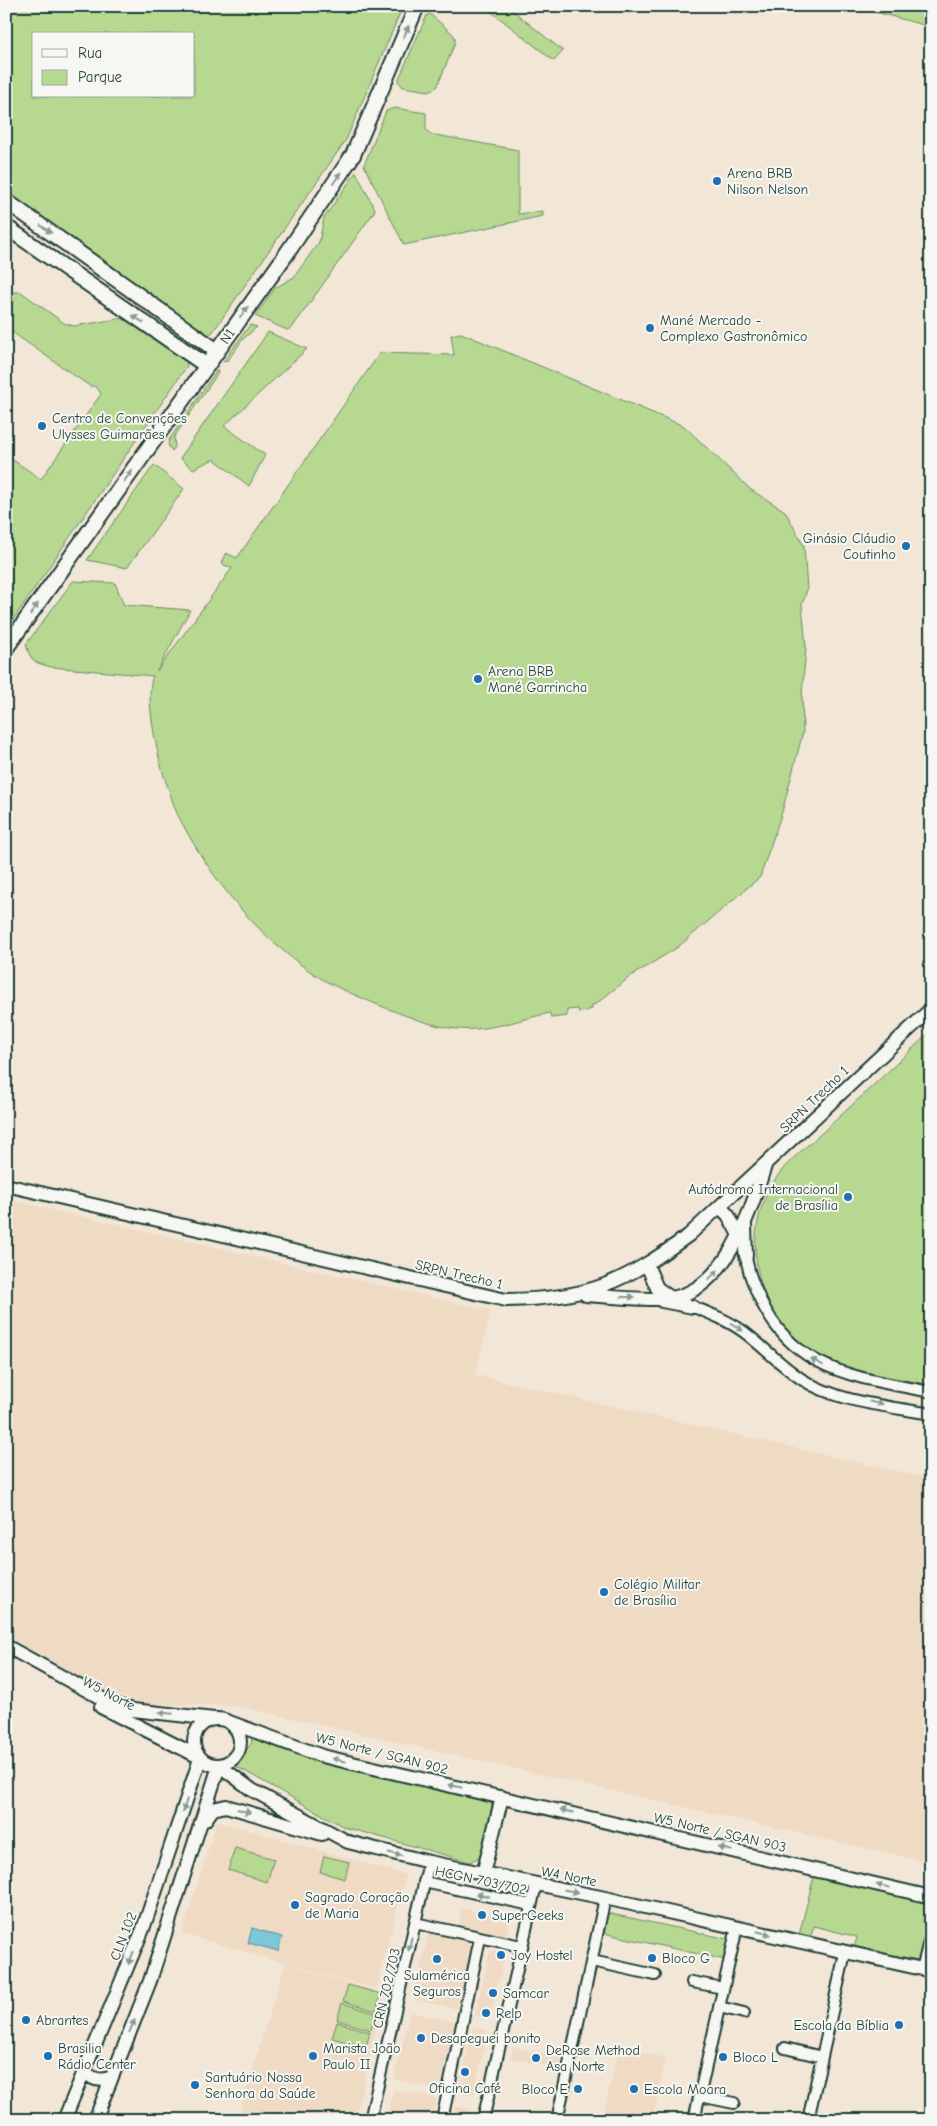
<svg xmlns="http://www.w3.org/2000/svg" width="937" height="2126" font-family="'Comic Neue',sans-serif">
	<style>
		.built { fill: #efdac4 }
		.green { fill: #b7d891; stroke: #6b8a62; fill-rule: evenodd }
		.water { fill: #7bc8d9; stroke: #569097 }
		.lines { fill: none; stroke-linecap: round; stroke-linejoin: round }
		.minor-casing { stroke: #1f3d34; stroke-width: 14 }
		.major-casing { stroke: #1f3d34; stroke-width: 16 }
		.highway-casing { stroke: #1f3d34; stroke-width: 18 }
		.minor { stroke: #f6f6f2; stroke-width: 10 }
		.major { stroke: #f6f6f2; stroke-width: 12 }
		.highway { stroke: #f6f6f2; stroke-width: 14 }
		.oneway { fill: #8a9a93 }
		.poi-dot { fill: #1f6fb2; stroke: #f6f6f2; stroke-width: 2 }
		.labels { text-anchor: middle; stroke-width: 4; stroke-linejoin: round; paint-order: stroke }
		.poi-label { font-size: 14px; fill: #1f3d34; stroke: #f6f6f2; text-anchor: start }
		.street-label { font-size: 14px; fill: #1f3d34; stroke: #f6f6f2 }
	</style>
	<rect width="100%" height="100%" fill="#f2e6d7"/>
	<filter id="ink" filterUnits="userSpaceOnUse"><feTurbulence type="fractalNoise" baseFrequency=".02" numOctaves="2"/><feDisplacementMap in="SourceGraphic" scale="10" xChannelSelector="R" yChannelSelector="G"/><feConvolveMatrix kernelMatrix="1 2 1 2 8 2 1 2 1" color-interpolation-filters="sRGB"/></filter>
	<g filter="url(#ink)">
		<path class="built" d="M6,1199L491,1311L475,1375L931,1479V1863L238,1706L142,1703L100,1689L6,1635Z
			M217,1821L406,1875L376,1989L182,1934Z
			M462,1908L510,1919L506,1936L458,1925Z
			M429,1933L472,1943L456,2009L413,1999Z
			M490,1950L505,1953L490,2018L475,2015Z
			M285,1964L384,1993L355,2120H237Z
			M410,2012L455,2022L439,2090L394,2079Z
			M473,2027L488,2030L473,2096L458,2092Z
			M513,2047L561,2058L559,2068L511,2058Z
			M619,2047L666,2058L652,2120H602Z
			M394,2089L437,2099L432,2120H386Z
			M455,2106L470,2110L468,2120H452Z"/>
		<path class="green" d="M6,6H403L346,140L212,333L208,335L200,332L6,197ZM34,34H194V96H34Z
			M484,6H507L563,51L554,61Z
			M853,6H931V27Z
			M430,14L453,34L455,38V43L437,87L429,91L403,87L398,81L427,15Z
			M394,108L426,113V129L430,134L518,150V214L543,211V216L404,245L364,165L386,111Z
			M356,172L375,209L374,212L292,328L287,330L255,316L275,288L294,277L319,242L324,218Z
			M14,292H21L64,323L74,326L124,318L186,360L187,366L6,630V477L11,471L6,468L10,458L41,479L101,394L99,390L92,385L91,387L6,328V297Z
			M250,325L257,327L243,339L228,360L223,362Z
			M268,332L307,349L224,426L265,455L249,486L214,459L193,469L180,458Z
			M461,333L684,426L751,490L785,511L804,546L807,590L802,605L806,647L802,695L803,732L782,812L760,877L678,947L631,976L596,1004L592,1005V1009L579,1013L578,1009L567,1010V1016L551,1018L550,1013C521,1019 487,1032 457,1029C430,1026 404,1015 378,1005C358,996 336,988 317,976C260,939 212,881 181,821C174,809 171,795 166,782C158,760 144,696 153,676L51,667C33,662 31,662 26,644L73,581L115,583L124,605L190,610L157,671L232,568L222,564L226,553L237,558L380,353L454,355L451,335Z
			M217,370L218,373L174,437L175,447L172,451L168,445L169,440Z
			M154,465L184,489L127,568L87,560Z
			M931,1031V1385C897,1378 860,1374 828,1360C757,1329 733,1236 779,1174C791,1158 810,1144 825,1130C861,1097 896,1064 931,1031Z
			M253,1731L321,1761L490,1801L492,1805L482,1856L470,1862L344,1827L234,1765L251,1744Z
			M235,1848L274,1859L267,1882L228,1870Z
			M324,1856L349,1862L345,1879L320,1872Z
			M814,1876L930,1904C934,1918 928,1949 918,1960L854,1948L857,1937L814,1926L810,1938L799,1935Z
			M607,1913L728,1939L725,1960L603,1933Z
			M348,1985L381,1994L376,2011L343,2001Z
			M342,2003L375,2013L371,2030L337,2020Z
			M337,2022L370,2032L366,2047L332,2038Z"/>
		<path class="water" d="M252,1928L282,1937L278,1951L248,1943Z"/>
		<g class="lines">
			<defs>
				<path id="minor" d="M744,1250C747,1260 748,1270 752,1280C784,1370 848,1376 931,1392
					M686,1304C706,1312 726,1319 744,1332C764,1347 781,1366 803,1380C840,1403 889,1406 931,1414
					M424,1882L531,1905
					M415,1923L521,1946
					M592,1961L655,1975
					M692,1982L723,1988
					M719,2007L744,2013
					M785,2048L822,2057
					M700,2096L734,2103
					M370,2120L429,1862
					M442,2120L480,1938
					M483,2120L536,1885
					M557,2120L605,1898
					M694,2120L737,1927
					M808,2120L845,1953"/>
				<path id="major" d="M6,1185L506,1300C589,1299 623,1283 689,1235L931,1009
					M721,1208L728,1215L739,1235
					M745,1225L746,1256
					M647,1265L657,1288L671,1298
					M586,1295C610,1297 647,1301 671,1298C727,1289 750,1212 765,1166
					M662,1301L693,1307
					M6,1646L110,1703L133,1710L214,1719
					M101,1707L199,1757
					M194 1742a23 23 0 1 1 46 0a23 23 0 1 1-46 0Z
					M229,1722L322,1756L931,1897
					M220,1766L252,1790L348,1842L429,1862L605,1898L931,1971
					M205,1820L213,1809L226,1806L322,1834
					M483,1874L502,1797
					M923,1969L931,1938
					M84,2070C91,2079 99,2082 109,2078
					M64,2120L143,1929L200,1759
					M95,2120L150,1981L219,1766"/>
				<path id="highway" d="M6,201L217,351
					M6,227L207,366
					M6,648L285,256L353,155L417,6"/>
			</defs>
			<use href="#minor" class="minor-casing"/>
			<use href="#major" class="major-casing"/>
			<use href="#highway" class="highway-casing"/>
			<use href="#minor" class="minor"/>
			<use href="#major" class="major"/>
			<use href="#highway" class="highway"/>
		</g>
		<defs><path id="oneway-solid" d="M-6-.8H1V-3.2L6.5 0L1 3.2V.8H-6Z" transform="scale(1.25)"/></defs>
		<g class="oneway">
			<use href="#oneway-solid" transform="translate(406 32) rotate(-67)"/>
			<use href="#oneway-solid" transform="translate(337 178) rotate(-56)"/>
			<use href="#oneway-solid" transform="translate(46 229) rotate(35)"/>
			<use href="#oneway-solid" transform="translate(244 312) rotate(-54)"/>
			<use href="#oneway-solid" transform="translate(138 319) rotate(-146)"/>
			<use href="#oneway-solid" transform="translate(128 476) rotate(-54)"/>
			<use href="#oneway-solid" transform="translate(34 609) rotate(-55)"/>
			<use href="#oneway-solid" transform="translate(713 1275) rotate(-45)"/>
			<use href="#oneway-solid" transform="translate(628 1297)"/>
			<use href="#oneway-solid" transform="translate(737 1327) rotate(33)"/>
			<use href="#oneway-solid" transform="translate(817 1362) rotate(-151)"/>
			<use href="#oneway-solid" transform="translate(876 1403) rotate(11)"/>
			<use href="#oneway-solid" transform="translate(166 1713) rotate(-175)"/>
			<use href="#oneway-solid" transform="translate(339 1760) rotate(-167)"/>
			<use href="#oneway-solid" transform="translate(455 1786) rotate(-167)"/>
			<use href="#oneway-solid" transform="translate(185 1805) rotate(108)"/>
			<use href="#oneway-solid" transform="translate(244 1811) rotate(16)"/>
			<use href="#oneway-solid" transform="translate(567 1811) rotate(-167)"/>
			<use href="#oneway-solid" transform="translate(725 1849) rotate(-167)"/>
			<use href="#oneway-solid" transform="translate(395 1854) rotate(14)"/>
			<use href="#oneway-solid" transform="translate(883 1886) rotate(-167)"/>
			<use href="#oneway-solid" transform="translate(571 1891) rotate(11)"/>
			<use href="#oneway-solid" transform="translate(483 1895) rotate(-167)"/>
			<use href="#oneway-solid" transform="translate(764 1933) rotate(14)"/>
			<use href="#oneway-solid" transform="translate(410 1944) rotate(103)"/>
			<use href="#oneway-solid" transform="translate(131 1958) rotate(112)"/>
			<use href="#oneway-solid" transform="translate(132 2026) rotate(-67)"/>
		</g>
	</g>
	<g class="poi-dot">
		<circle cx="717" cy="181" r="5"/>
		<circle cx="650" cy="328" r="5"/>
		<circle cx="42" cy="426" r="5"/>
		<circle cx="906" cy="546" r="5"/>
		<circle cx="478" cy="679" r="5"/>
		<circle cx="848" cy="1197" r="5"/>
		<circle cx="604" cy="1592" r="5"/>
		<circle cx="295" cy="1905" r="5"/>
		<circle cx="482" cy="1915" r="5"/>
		<circle cx="501" cy="1955" r="5"/>
		<circle cx="652" cy="1958" r="5"/>
		<circle cx="437" cy="1959" r="5"/>
		<circle cx="493" cy="1993" r="5"/>
		<circle cx="486" cy="2013" r="5"/>
		<circle cx="26" cy="2020" r="5"/>
		<circle cx="899" cy="2025" r="5"/>
		<circle cx="421" cy="2038" r="5"/>
		<circle cx="48" cy="2056" r="5"/>
		<circle cx="313" cy="2056" r="5"/>
		<circle cx="723" cy="2057" r="5"/>
		<circle cx="536" cy="2058" r="5"/>
		<circle cx="465" cy="2072" r="5"/>
		<circle cx="195" cy="2085" r="5"/>
		<circle cx="578" cy="2089" r="5"/>
		<circle cx="634" cy="2089" r="5"/>
	</g>
	<g class="labels">
		<g class="poi-label">
			<text x="727" y="178">Arena BRB<tspan x="727" dy="16">Nilson Nelson</tspan></text>
			<text x="660" y="325">Mané Mercado -<tspan x="660" dy="16">Complexo Gastronômico</tspan></text>
			<text x="52" y="423">Centro de Convenções<tspan x="52" dy="16">Ulysses Guimarães</tspan></text>
			<text x="896" y="543" text-anchor="end">Ginásio Cláudio<tspan x="896" dy="16">Coutinho</tspan></text>
			<text x="488" y="676">Arena BRB<tspan x="488" dy="16">Mané Garrincha</tspan></text>
			<text x="838" y="1194" text-anchor="end">Autódromo Internacional<tspan x="838" dy="16">de Brasília</tspan></text>
			<text x="614" y="1589">Colégio Militar<tspan x="614" dy="16">de Brasília</tspan></text>
			<text x="305" y="1902">Sagrado Coração<tspan x="305" dy="16">de Maria</tspan></text>
			<text x="492" y="1920">SuperGeeks</text>
			<text x="511" y="1960">Joy Hostel</text>
			<text x="662" y="1963">Bloco G</text>
			<text x="437" y="1980" text-anchor="middle">Sulamérica<tspan x="437" dy="16">Seguros</tspan></text>
			<text x="503" y="1998">Samcar</text>
			<text x="496" y="2018">Relp</text>
			<text x="36" y="2025">Abrantes</text>
			<text x="889" y="2030" text-anchor="end">Escola da Bíblia</text>
			<text x="431" y="2043">Desapeguei bonito</text>
			<text x="58" y="2053">Brasilia<tspan x="58" dy="16">Rádio Center</tspan></text>
			<text x="323" y="2053">Marista João<tspan x="323" dy="16">Paulo II</tspan></text>
			<text x="546" y="2055">DeRose Method<tspan x="546" dy="16">Asa Norte</tspan></text>
			<text x="733" y="2062">Bloco L</text>
			<text x="205" y="2082">Santuário Nossa<tspan x="205" dy="16">Senhora da Saúde</tspan></text>
			<text x="465" y="2093" text-anchor="middle">Oficina Café</text>
			<text x="568" y="2094" text-anchor="end">Bloco E</text>
			<text x="644" y="2094">Escola Moara</text>
		</g>
		<g class="street-label">
			<text transform="translate(227 336) rotate(-56)" y="5">N1</text>
			<text transform="translate(814 1099) rotate(-44)" y="5">SRPN Trecho 1</text>
			<text transform="translate(459 1274) rotate(13)" y="5">SRPN Trecho 1</text>
			<text transform="translate(109 1693) rotate(28)" y="5">W5 Norte</text>
			<text transform="translate(382 1753) rotate(14)" y="5">W5 Norte / SGAN 902</text>
			<text transform="translate(720 1832) rotate(13)" y="5">W5 Norte / SGAN 903</text>
			<text transform="translate(569 1876) rotate(11)" y="5">W4 Norte</text>
			<text transform="translate(481 1880) rotate(12)" y="5">HCGN 703/702</text>
			<text transform="translate(123 1936) rotate(-69)" y="5">CLN 102</text>
			<text transform="translate(386 1988) rotate(-77)" y="5">CRN 702/703</text>
		</g>
	</g>
	<rect width="937" height="2126" fill="none" stroke="#f6f6f2" stroke-width="25"/>
	<rect x="12" y="12" width="912" height="2101" fill="none" stroke="#1f3d34" stroke-width="2" filter="url(#ink)"/>
	<rect x="32" y="32" width="162" height="65" fill="#f6f6f2" stroke="#a0aca6"/>
	<rect x="42" y="49" width="25" height="8" fill="#f6f6f2" stroke="#a0aca6"/>
	<text x="78" y="58" font-size="15" fill="#1f3d34">Rua</text>
	<rect x="42" y="70" width="25" height="15" fill="#b7d891" stroke="#a0aca6"/>
	<text x="78" y="82" font-size="15" fill="#1f3d34">Parque</text>
</svg>
